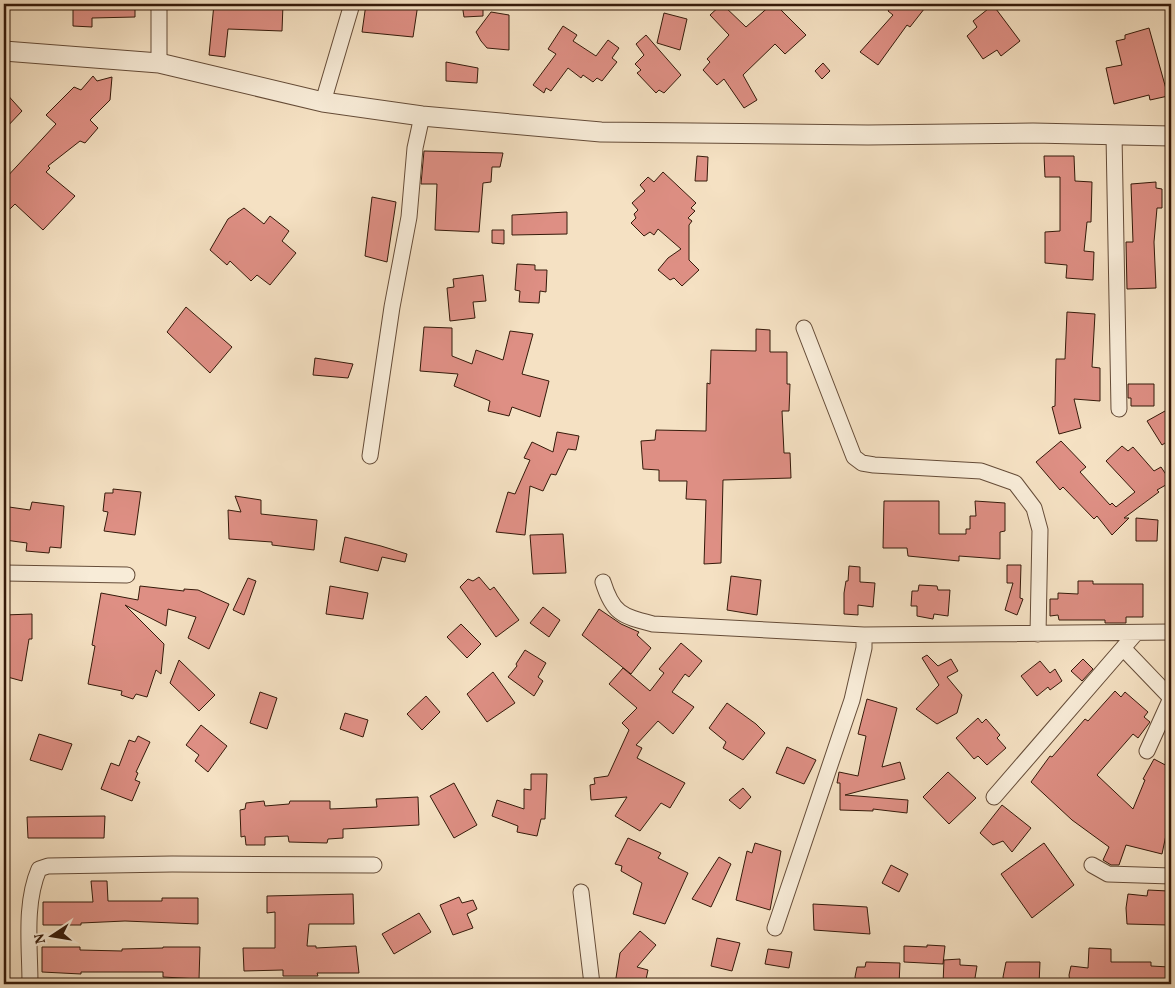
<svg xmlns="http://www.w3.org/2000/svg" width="1175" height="988" font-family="Vollkorn,serif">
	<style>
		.building { fill: #de8f84; stroke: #351a0a }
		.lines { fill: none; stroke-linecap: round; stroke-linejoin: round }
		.minor-casing { stroke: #654c38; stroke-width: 17 }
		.tertiary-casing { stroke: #654c38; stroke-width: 21 }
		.minor { stroke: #f8ecd8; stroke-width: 15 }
		.tertiary { stroke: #f8ecd8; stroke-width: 19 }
	</style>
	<rect width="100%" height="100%" fill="#f5e1c3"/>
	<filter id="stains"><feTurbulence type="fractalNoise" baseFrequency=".004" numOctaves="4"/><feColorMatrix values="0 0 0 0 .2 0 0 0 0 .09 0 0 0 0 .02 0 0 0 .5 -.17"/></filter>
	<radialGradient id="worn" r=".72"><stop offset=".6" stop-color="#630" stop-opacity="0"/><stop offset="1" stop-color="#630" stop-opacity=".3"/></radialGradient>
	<path class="building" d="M73,4H135V17L92,18V27L73,26Z
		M214,4H283L282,31L228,29L225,57L209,55Z
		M366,4H418L413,37L362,32Z
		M462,4H483V16L464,17Z
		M722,4L746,27L772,4H775L806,35L785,54L775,44L743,75L757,100L744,108L724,79L717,85L703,70L710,62L707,59L729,35L710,15Z
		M893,4H928L910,27L907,25L878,65L860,52L893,15L888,11Z
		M993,5L1020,41L1001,56L997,50L983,59L967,36L977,27L973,21Z
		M491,12L509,15V50L487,48L481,41L476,32Z
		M664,13L687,19L680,50L657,43Z
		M563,26L577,35L573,41L596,56L608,40L619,48L612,58L617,62L602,81L597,78L593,82L583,75L581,78L568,68L551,91L546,88L544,93L533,85L556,54L548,49Z
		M1149,28L1168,96L1150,100L1149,95L1114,104L1106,68L1122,65L1116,41L1125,39V35Z
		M646,35L681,75L664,93L659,90L656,93L637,73L641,70L635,64L644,55L636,44Z
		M446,62L478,68L477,83L446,81Z
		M823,63L830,71L822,79L815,71Z
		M93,76L97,81L112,77L110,100L90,120L98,128L85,143L80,141L48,166L50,168L46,172L75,196L43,230L15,204L4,215V180L56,124L46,115L74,87L81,90Z
		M4,91L22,111L4,130Z
		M424,151L503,153L500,167H492L491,182L483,183L479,232L435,230L437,184H421Z
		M697,156L708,157L707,181H695Z
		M1044,156H1074L1075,181L1092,182L1091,222H1087L1084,251L1094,252L1093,280L1066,278L1067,265L1045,263V232L1060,231V177H1045Z
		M663,172L696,203L691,208L695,211L688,218L692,221L689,225V260L699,270L682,286L674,278L670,280L658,270L668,258L681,249L658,229L654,235L650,232L644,236L631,223L636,218L634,214L638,210L632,203L645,191L640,185L648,177L654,182Z
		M1156,182V188L1162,189V208H1157L1154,242L1156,288L1127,289L1126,242H1133L1131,184Z
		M372,197L396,202L387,262L365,256Z
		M244,208L264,224L270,216L289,231L282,241L296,253L270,285L257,275L251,281L230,261L227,265L210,250L228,219Z
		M567,212V234L512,235V215Z
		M492,230H504V244L492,243Z
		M517,264L535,265V270H547L546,292L540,291L539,303L519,302L520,291L515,290Z
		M483,275L486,301L473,302L475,318L450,321L447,288L454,287L453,279Z
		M186,307L232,347L210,373L167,332Z
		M1067,312L1095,314L1092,367L1100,368V401L1074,399L1081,428L1059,434L1052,407L1055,406L1056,359H1065Z
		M424,327L452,328V356L472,364L476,350L503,360L510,331L533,334L522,374L549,381L540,417L512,407L509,416L488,411L490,401L454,386L458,374L420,371Z
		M756,329L770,330V352H787V384H790L789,411H782L784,453H790L791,478L723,480L721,563L704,564L706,500L686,499L687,481H659V470L643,469L641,441L655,440L656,430L706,431L707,383L710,384L711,350L756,351Z
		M315,358L353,364L348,378L313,375Z
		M1128,384H1154V406H1131V398H1128Z
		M1165,411L1171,421V439L1162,445L1147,421Z
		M557,432L579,436L576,450L568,449L556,475L551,474L543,491L530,486L525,535L496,532L508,492L515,494L530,460L524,458L532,442L553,452Z
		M1061,441L1086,467L1080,472L1110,505L1112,503L1116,507L1135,492L1106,461L1122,446L1128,451L1133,447L1154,471L1161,467L1171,482L1157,490L1159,492L1124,518H1129L1112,535L1097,516L1094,519L1063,487L1060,490L1036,462Z
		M113,489L141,492L135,535L104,531L108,512L103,511L105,493H113Z
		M235,496L261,500V514L317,520L314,550L272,545V542L229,539L228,510L241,512Z
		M884,501H939V534H966V529H970V516H976L975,501L1005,503V531L1000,532V559L959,556V561L908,556L907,548H883Z
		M32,502L64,506L61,548L50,547L49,553L26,551L27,543L5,540L9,507L30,510Z
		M1136,518L1158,520L1157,541H1136Z
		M563,534L566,573L533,574L530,535Z
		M345,537L381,546L407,554L405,562L382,557L378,571L340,562Z
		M1007,565H1021L1020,598L1023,599L1017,615L1005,610L1013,583H1007Z
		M849,566L860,567V582L875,583L873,607L858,605V615L844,614V593L846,581H848Z
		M731,576L761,580L757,615L727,610Z
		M479,577L490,590L494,587L519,620L496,637L460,587L468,579L473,581Z
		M248,578L256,581L244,615L233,610Z
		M1078,581H1093V584H1143V617H1126V623H1105V620H1059L1058,615L1050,616V599H1058V593L1078,594Z
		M919,585L937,586L938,590H950L948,616L934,614L933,619L917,616V606H911L912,591H918Z
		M140,586L184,591V589L198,590L229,604L209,649L188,638L196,617L168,609L166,626L125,605L164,644L161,674L156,670L147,697L136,694L133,699L121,695L122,691L88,684L95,646L92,645L101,593L138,600Z
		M330,586L368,593L363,619L326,614Z
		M543,607L560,620L549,637L530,623Z
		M599,609L621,624L639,632L637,635L651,648L631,674L582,635Z
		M32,614V639H29L22,681L4,676V615Z
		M461,624L481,644L467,658L447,637Z
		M681,643L702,661L689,677L685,674L672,692L694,707L673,734L658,721L636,745L642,748L637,758L685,783L670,808L661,803L640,831L615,816L627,797L591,800L590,785L595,784L594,778L608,776L629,730L622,723L637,708L609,684L623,668L650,691L664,673L659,669Z
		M525,650L546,663L538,677L543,681L534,696L508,677L517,666L516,664Z
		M927,655L938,666L951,659L958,671L947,677L962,695L957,713L937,724L916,709L939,685L922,658Z
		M1083,659L1093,669L1082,681L1071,671Z
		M179,660L215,695L199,711L170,683Z
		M1040,661L1050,673L1055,669L1062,681L1050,690L1048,687L1037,696L1021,676Z
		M493,672L515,703L487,722L467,694Z
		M1115,691L1121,697L1125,692L1148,712L1144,717L1150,722L1138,738L1133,734L1097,775L1133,809L1145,780L1143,779L1154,759L1171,768V817L1170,816L1162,854L1126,845L1119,865H1111L1103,860L1109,847L1072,820L1031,782L1050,756L1052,757L1085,719L1088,721Z
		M260,692L277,698L267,729L250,723Z
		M426,696L440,712L422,730L407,714Z
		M867,699L897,708L882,767L900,762L905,779L845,795L908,800L907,813L873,809V811L840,810V783H837L839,772L858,776L866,736L858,734Z
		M727,703L756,724L765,733L743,760L723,748L726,742L709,728Z
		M345,713L368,720L363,737L340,729Z
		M978,718L982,723L986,719L1000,735L997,738L1006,748L987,765L978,756L974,759L956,738Z
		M201,725L227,746L208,772L195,761L199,755L186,745Z
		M39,734L72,744L62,770L30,760Z
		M138,736L150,742L136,772L138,773L135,780L140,782L132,801L101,789L111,763L119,766L129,740L135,742Z
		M787,747L816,760L804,784L776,773Z
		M948,772L976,798L949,824L923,797Z
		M531,774H547L545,819H541L537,836L517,832L518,826L492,816L497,800L524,809V789L531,790Z
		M454,783L477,825L454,838L430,796Z
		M743,788L751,797L740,809L729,800Z
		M418,797L419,825L343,829V838L328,839L327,843L289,842L288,836L265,837V845H246L245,836L241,837L240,810L245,809L246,803L264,801L265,806L289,804L290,801H330V809L377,807L376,799Z
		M1002,805L1031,828L1012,852L1003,841L993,845L980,833Z
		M105,816L104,838H28L27,817Z
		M628,838L661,853L658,858L688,873L665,924L633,914L642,883L621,871L622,866L615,864Z
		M755,843L781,851L770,910L736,900L747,851L752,853Z
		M1044,843L1074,885L1032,918L1001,874Z
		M719,857L731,864L711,907L692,899Z
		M891,865L908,874L899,892L882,883Z
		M91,881H107L108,901H162V898H198V924L125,921L81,923V925H43V902H93Z
		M1148,890L1168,891V925L1127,924L1126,908L1128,894L1147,896Z
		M353,894L354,924H309L307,946H316V948L356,946L359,973H317L318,976H283V970L244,971L243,948H275V912L267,913V896Z
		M459,897L462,903L473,900L477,909L467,914L473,928L453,935L440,905Z
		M813,904L867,907L870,934L814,930Z
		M419,913L431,932L394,954L382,934Z
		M640,931L656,945L637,967L648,970L645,984H615L620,953Z
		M717,938L740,943L732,971L711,966Z
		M927,945L945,946L943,964L904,962V946L927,947Z
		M42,947H80V950L122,951V949L163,948V947H200L199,979L163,977V972H81V974L42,972Z
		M1089,948L1111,949V962H1151V966L1169,967V984H1070L1069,975L1071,966L1088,968Z
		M768,949L792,952L789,968L765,964Z
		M960,959V965L977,966L974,984H943L944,960Z
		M866,962L900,963L899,984H856L855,977L857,967H865Z
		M1006,962H1040L1039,984H1004L1003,977Z"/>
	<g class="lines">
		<defs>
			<path id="minor" d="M159,4V63
				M323,102L352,4
				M1114,135L1119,409
				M804,328L854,457L862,463L874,465L981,471L1015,483L1034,508L1040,530L1038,634
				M370,456L392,307L409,217L415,148L422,116
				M4,573L127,575
				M603,582C613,614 622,616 653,624L864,635L1171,632
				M1123,648L1171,698L1147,751
				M994,797L1136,633
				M1092,865L1108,874L1171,876
				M581,892L592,984
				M775,928L852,700L864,648V635
				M30,984C30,947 24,904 39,869L48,866L172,864L374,865"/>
			<path id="tertiary" d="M4,51L159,63L323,102L422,116L601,132L868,135L1033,133L1171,136"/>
		</defs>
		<use href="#minor" class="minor-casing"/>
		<use href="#tertiary" class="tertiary-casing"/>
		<use href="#minor" class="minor"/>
		<use href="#tertiary" class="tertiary"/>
	</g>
	<rect width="1175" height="988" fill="none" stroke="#f5e1c3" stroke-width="20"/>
	<rect x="5" y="5" width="1165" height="978" fill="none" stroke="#351a0a" stroke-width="2.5"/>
	<rect x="10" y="10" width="1155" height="968" fill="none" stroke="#351a0a"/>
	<g transform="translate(52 936) rotate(258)" stroke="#f8ecd8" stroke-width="4" paint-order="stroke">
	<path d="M0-4L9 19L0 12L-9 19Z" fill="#351a0a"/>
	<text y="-8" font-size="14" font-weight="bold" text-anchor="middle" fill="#351a0a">N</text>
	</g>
	<rect width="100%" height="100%" filter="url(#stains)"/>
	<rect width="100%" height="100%" fill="url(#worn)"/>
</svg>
